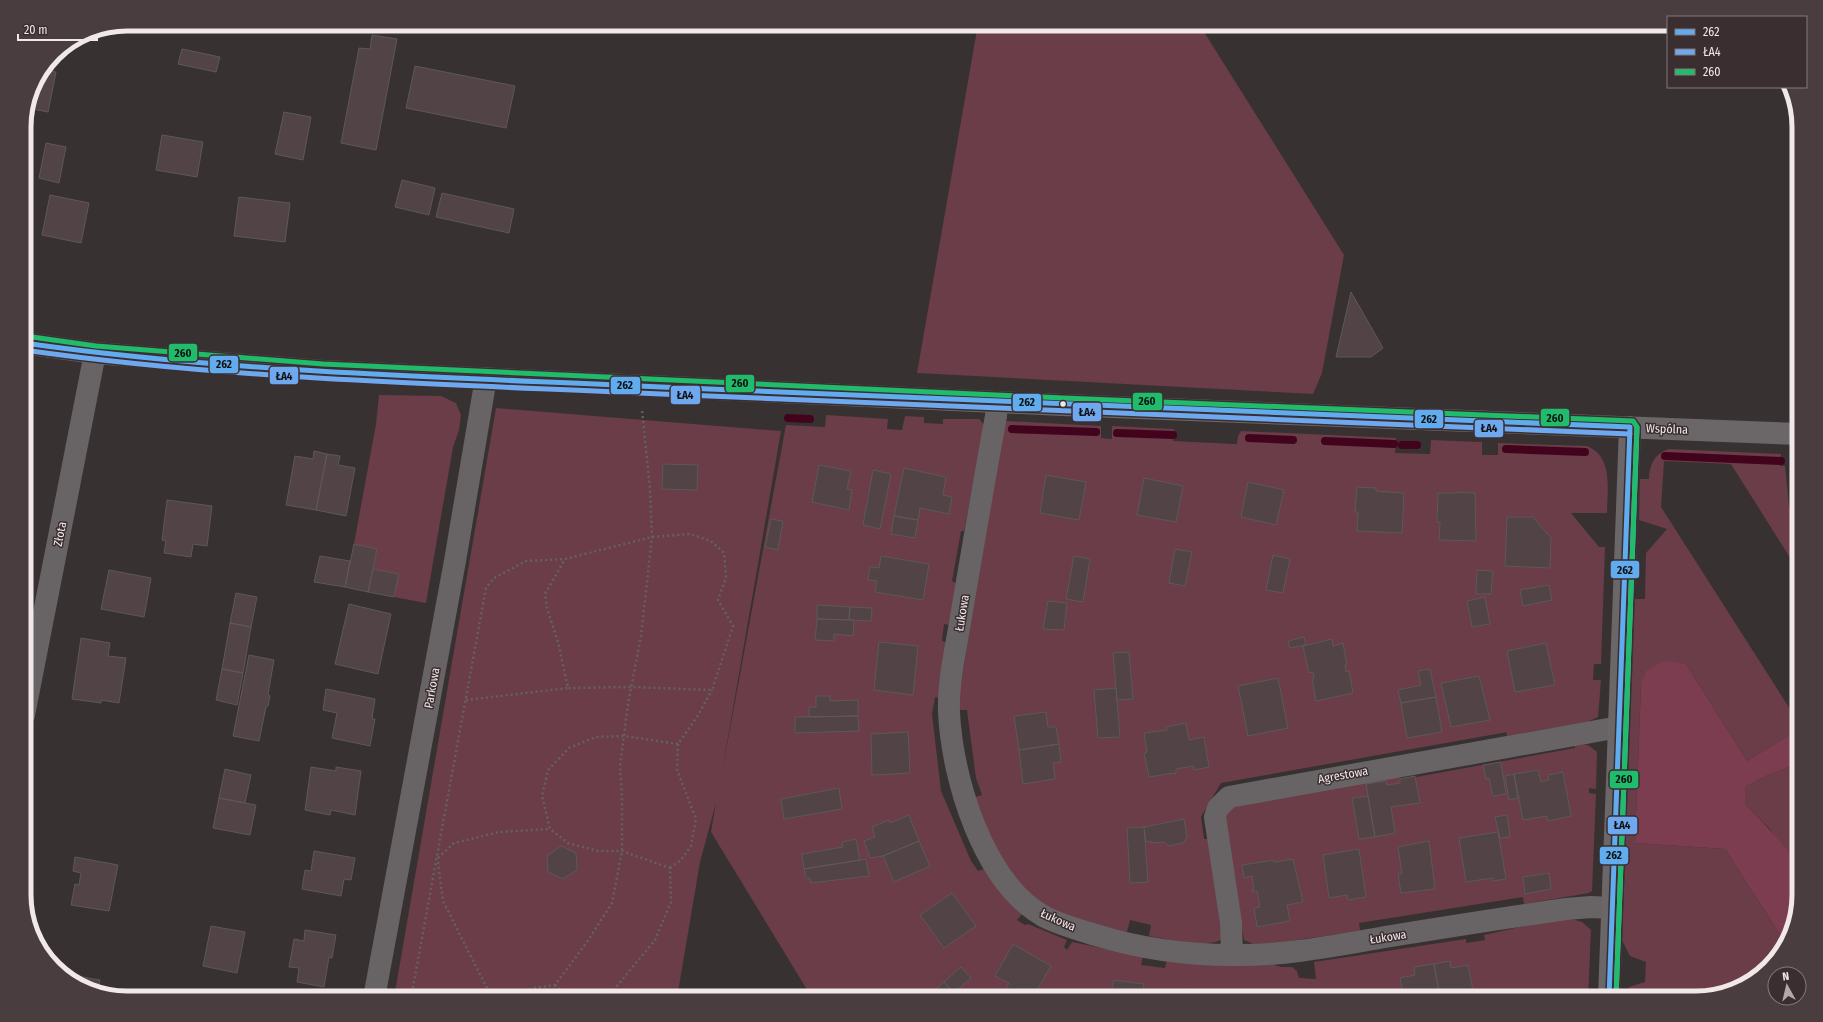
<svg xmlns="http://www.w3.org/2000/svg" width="1823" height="1022" font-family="'Fira Sans Condensed',sans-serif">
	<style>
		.green { fill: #6a3d48 }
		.forest { fill: #7b3d4f }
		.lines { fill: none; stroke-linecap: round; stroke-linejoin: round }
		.stream { stroke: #42041d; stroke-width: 8 }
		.building { fill: #524347; stroke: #5d5859 }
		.path { stroke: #656162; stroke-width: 2.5; stroke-dasharray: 2 3; stroke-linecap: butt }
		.street { stroke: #686465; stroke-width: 22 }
		.secondary { stroke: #6b6768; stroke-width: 22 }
		.bus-1-casing { stroke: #3b2e31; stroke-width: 8 }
		.bus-2-casing { stroke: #3b2e31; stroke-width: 8 }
		.bus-3-casing { stroke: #3b2e31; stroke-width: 8 }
		.bus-1 { stroke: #60acee; stroke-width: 5 }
		.bus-2 { stroke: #6ea8ef; stroke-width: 5 }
		.bus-3 { stroke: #20bc6c; stroke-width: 5 }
		.bus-dot { fill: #f1e8ea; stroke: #3b2e31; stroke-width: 1.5 }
		.labels { text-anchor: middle; stroke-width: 3; stroke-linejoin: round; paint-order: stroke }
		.street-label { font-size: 12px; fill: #f1e8ea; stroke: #3b2e31 }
		.rim { fill: none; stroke: #f1e8ea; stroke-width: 5 }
		.line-badge { stroke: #3b2e31; stroke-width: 1.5 }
		.pale-badge-label { font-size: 11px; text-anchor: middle; font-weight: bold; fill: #111 }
	</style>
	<rect width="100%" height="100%" fill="#383132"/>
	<path class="green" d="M978,24H1199L1344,255L1322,373L1313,394L917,373Z
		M379,395L441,396L456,403L461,415L459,430L453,447L426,603L394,597L398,574L373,569L377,549L354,544L376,424Z
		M496,408L781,431L722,772L786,425L825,427L826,415L888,419L887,429L902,430L905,416L924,417V423L943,424V419H979L984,425L964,531H961L952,581L957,584L950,625L944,624L942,641L946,642L940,698L935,697L932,714L941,791L971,861L978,871L984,869C995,886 1007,902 1022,914L1017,920L1025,925L1028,924L1067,940L1064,947L1067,950L1072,942L1143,956L1141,965L1165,968L1167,959L1271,964L1281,967H1292L1297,971L1299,978L1316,979L1314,962L1466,939V943L1485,940L1484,935L1532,924L1571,919L1582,922L1591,930L1588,998H812L711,832L716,803L700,862L677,998H394Z
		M1005,421L1101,426V438L1112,439V426L1174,429L1173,441L1234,444H1237L1238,436L1241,431L1396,438L1395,453L1430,454L1431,440L1482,442V455H1498V443L1587,446C1614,457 1607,490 1607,513H1571L1599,547H1605L1601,664H1594L1593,680H1601L1598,717L1587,722L1507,736L1506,732L1502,733L1221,783L1201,817L1204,839H1209L1222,939C1208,949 1167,939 1149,936L1151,925L1130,920L1127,932C1099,926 1058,917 1035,899C1005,876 988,832 975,797L982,795L976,778L967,710H959V695L969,633Z
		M1669,449L1781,454L1780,466H1785L1789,506L1799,539V572L1731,464L1664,461L1661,507L1799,723V729L1747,761L1686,664L1641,685L1635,843L1725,849L1786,944L1785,946L1748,984L1696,998H1629V987L1645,982L1646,962L1630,956L1622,940L1635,599H1645L1646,553L1667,529L1639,520L1640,479H1649C1649,465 1655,453 1669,449Z
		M1580,744L1588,745L1597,752L1596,789L1589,788V793L1596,794L1592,891L1589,893L1524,904L1523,897L1359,923L1360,931L1282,942L1254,944L1244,940L1225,822L1229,807L1399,774L1401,783L1416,777L1575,748V745Z
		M1799,763V869L1769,828L1745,804V787L1766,776Z"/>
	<path class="forest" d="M1665,660L1686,664L1747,761L1799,729V763L1766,776L1745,787V804C1756,815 1797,856 1799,871C1802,895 1792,920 1786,944L1725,849L1635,843L1641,685L1646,671Z"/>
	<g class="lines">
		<path class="stream" d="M788,418L810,419
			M1012,429L1096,432
			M1117,433L1173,435
			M1249,438L1293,440
			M1325,441L1394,444
			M1402,445H1417
			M1506,449L1585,452
			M1665,456L1781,461"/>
	</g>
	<path class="building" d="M372,35L397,39L376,150L341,143L359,48L370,49Z
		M182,49L220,57L216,72L178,64Z
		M415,66L515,86L506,128L406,108Z
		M43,70L56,72L48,112L28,108L35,82Z
		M284,112L311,117L303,160L275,154Z
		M162,135L203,142L197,177L156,170Z
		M46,143L66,147L59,183L39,178Z
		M402,180L435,188L429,215L395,207Z
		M442,193L514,209L509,233L436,217Z
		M50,195L89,203L81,243L42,235Z
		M239,197L290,203L285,242L234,236Z
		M1351,292L1383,348L1371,357H1336Z
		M314,451L327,454L316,510L286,505L295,456L313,459Z
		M327,454L340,456L338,465L355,468L346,516L316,510Z
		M663,464L698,465L697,490L662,489Z
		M819,465L851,471L847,489L852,490L849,510L812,502Z
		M904,468L946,477L943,495L952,497L949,514L920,508L918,520L894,516Z
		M873,470L891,474L880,529L863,525Z
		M1046,475L1086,482L1079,520L1040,513Z
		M1144,478L1183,486L1176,522L1137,515Z
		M1248,482L1284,490L1276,525L1241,517Z
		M1357,487L1376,488V491L1404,493L1402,533L1357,531L1358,512H1355Z
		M1457,492L1475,493L1476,541L1439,540L1440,522H1437L1438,493H1457Z
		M167,500L212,506L207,546L193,544L191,557L164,553L166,541L162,540Z
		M894,516L918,520L915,538L891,534Z
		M1507,517H1533L1551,538L1550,568L1505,566Z
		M771,519L783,521L778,550L765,547Z
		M354,544L377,549L368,592L345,587Z
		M1175,549L1192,552L1185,586L1169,583Z
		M1273,555L1290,559L1283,593L1266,590Z
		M320,556L350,561L345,587L314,582Z
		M881,556L929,564L923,600L875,592L877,581L868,580L870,567L879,568Z
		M1074,556L1090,559L1083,602L1066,599Z
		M373,569L399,574L394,597L368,592Z
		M109,570L151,578L144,617L101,609Z
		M1477,570L1493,571L1491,594H1476Z
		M1549,585L1552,600L1523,606L1520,590Z
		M236,593L257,597L251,627L230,623Z
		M1485,597L1490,624L1472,627L1467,601Z
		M1048,601L1067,603L1064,630L1043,629Z
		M349,604L391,614L378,674L335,664Z
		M817,605L850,607L849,620L817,619Z
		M850,607L872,608L871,621L849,620Z
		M817,619L854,620L853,636L834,634V641L815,640Z
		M230,623L251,627L243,673L222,669Z
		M1304,637L1306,645L1290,648L1288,641Z
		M81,638L110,643L108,656L126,658L119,703L101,700V703L72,699Z
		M1332,639L1333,646L1343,643L1347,665H1345L1346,672L1349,671L1353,693L1316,701L1312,679L1314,678L1313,672L1309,673L1303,646Z
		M879,642L918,646L913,695L874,690Z
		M1546,643L1555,685L1515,692L1507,651Z
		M1129,652L1133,699L1117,700L1113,653Z
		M249,655L274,660L268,694L270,696L268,706L266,707L259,741L233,736Z
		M222,669L243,673L237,705L216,700Z
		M1430,669L1436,697L1401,703L1398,690L1421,685L1418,671Z
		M1479,676L1490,720L1451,727L1441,683Z
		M1278,678L1288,728L1248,736L1238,686Z
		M1116,688L1120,737L1098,738L1094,690Z
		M326,689L375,699L372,719H375L370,746L332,738L337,713L323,710Z
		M816,696H830V701L858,700V716L809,717V707H816Z
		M1436,697L1442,732L1407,738L1401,703Z
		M1046,712L1048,727H1056L1059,744L1019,750L1014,716Z
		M858,716L859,731L795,733V717Z
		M1186,723L1189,740L1204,737L1209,767L1194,770L1193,766L1176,769V773L1175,774L1174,773L1149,777L1144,753L1147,752L1144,733L1167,730L1166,727Z
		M908,732L910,773L872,775L871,734Z
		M1059,744L1061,762L1053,763L1055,779L1023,784L1019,750Z
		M1501,762L1506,794L1493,796L1489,778L1486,779L1483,765Z
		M311,767L336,771V767L361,771L355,815L331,810L330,815L305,810Z
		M225,769L251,775L245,803L219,798Z
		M1538,770L1541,782L1549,780L1548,775L1563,772L1571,816L1548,821L1547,816L1523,820L1514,774Z
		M1514,774L1518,798L1509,800L1505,776Z
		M1415,776L1420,803L1391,807L1395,833L1375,837L1366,784L1386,781L1387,785L1400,783V779Z
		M839,788L842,809L784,819L781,799Z
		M1368,796L1375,837L1359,839L1352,798Z
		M219,798L256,805L250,835L213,828Z
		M909,815L919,841L883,856L870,858L864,841L875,837L872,827L889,820L890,823Z
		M1507,815L1510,837L1500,838L1495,817Z
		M1184,819L1187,837L1183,843L1169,846L1164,842L1151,843V841L1146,842L1144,827Z
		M1144,827L1148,882L1130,883L1127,828Z
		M1498,832L1506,879L1493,881V878L1466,882L1459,838Z
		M856,839L860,860L804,869L802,854L843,847L842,842Z
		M919,841L930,866L894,882L883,856Z
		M1429,841L1435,889L1401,893L1398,874L1402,873L1398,847Z
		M561,846L576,853L577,870L563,879L548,872L547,856Z
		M1359,849L1366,897L1348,900L1347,895L1329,898L1323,855Z
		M314,851L355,858L351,880L344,879L341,896L302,889L305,870L311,871Z
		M75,857L118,865L109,911L71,905L75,884L79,885L81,873L73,871Z
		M866,859L869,876L811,883L810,878H806L804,869Z
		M1293,859L1303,902L1287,905L1290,921L1257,927L1254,908L1260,907L1257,891L1252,892V890H1254L1252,876L1244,878L1242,865L1274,860V862Z
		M1549,873L1551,889L1525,894L1523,877Z
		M952,893L976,926L944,948L920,915Z
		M211,926L245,932L237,973L203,966Z
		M305,930L336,935L332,958L329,957L324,987L297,982L299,968L289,967L294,939L304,941Z
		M1013,944L1051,966L1033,997L1030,995L1028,998H1001L1009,983L995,976Z
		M1450,961L1451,968L1468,965L1474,995L1461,998H1440L1434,964Z
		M1434,964L1440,998H1404L1400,978L1415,975L1414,967Z
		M961,967L971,978L954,993L944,982Z
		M64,974L100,980L98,990L76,984Z
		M1114,980L1144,984L1142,998H1110Z
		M944,982L954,993L948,998H926Z
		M1188,989L1227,991V998H1188Z"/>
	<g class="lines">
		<path class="path" d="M466,700L568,688L558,642L547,608L545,594L565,559
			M438,858L454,843L499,832L550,829
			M438,862L443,901L492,998
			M670,868L681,860L691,846L696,819L677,770L678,744
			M555,985L569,998
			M411,998L486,588L494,578L526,561L565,559L652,537L690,534L711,541L724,553L726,577L718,600L733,626L712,690L632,687L568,688
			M511,998L533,988L555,985L587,942L612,903L622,851V798L620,766L628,704L641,636L652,537L650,489L642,410
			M607,998L655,940L671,902L670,868L622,851H598L568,843L550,829L542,796L548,770L569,748L596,737L624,736L678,744L697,717L712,690"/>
		<path class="street" d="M997,402L996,416C984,481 973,546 962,611C957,644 948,678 949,712C952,778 983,883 1045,917C1061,925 1079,930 1096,935C1138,948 1188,955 1233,955C1288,956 1343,944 1397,935C1453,926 1510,917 1566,909L1591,907L1612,908
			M24,715L95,353
			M1232,955L1231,923L1215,817L1218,808L1229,797L1619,727
			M374,998L455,561L486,378"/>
		<path class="secondary" d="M24,343L95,353L323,371L1063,405L1799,434
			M1609,998L1630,427"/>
		<defs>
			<path id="bus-1" d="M24,343C235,373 449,377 661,387C984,401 1307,414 1630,427
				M1609,998L1630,427"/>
			<path id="bus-2" d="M24,350C235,380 449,384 661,394C984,408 1307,421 1630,434
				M1616,998L1637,427"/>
			<path id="bus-3" d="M25,336L96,346L323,364L1063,398L1633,421L1637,427L1616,998"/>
		</defs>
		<use href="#bus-1" class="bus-1-casing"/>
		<use href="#bus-2" class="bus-2-casing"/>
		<use href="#bus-3" class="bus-3-casing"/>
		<use href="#bus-1" class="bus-1"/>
		<use href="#bus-2" class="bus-2"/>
		<use href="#bus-3" class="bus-3"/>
	</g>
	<circle class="bus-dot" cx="1063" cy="404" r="3.5"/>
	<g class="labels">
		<g class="street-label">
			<text transform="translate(1667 429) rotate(2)" y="4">Wspólna</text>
			<text transform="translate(60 534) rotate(-79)" y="4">Złota</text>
			<text transform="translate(962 613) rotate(-81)" y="4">Łukowa</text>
			<text transform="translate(432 688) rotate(-80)" y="4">Parkowa</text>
			<text transform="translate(1343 775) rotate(-10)" y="4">Agrestowa</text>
			<text transform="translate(1058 920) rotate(24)" y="4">Łukowa</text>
			<text transform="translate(1388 937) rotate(-9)" y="4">Łukowa</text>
		</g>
	</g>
	<path d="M0 0H1823V1022H0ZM127 31H1696A96 96 0 0 1 1792 127V895A96 96 0 0 1 1696 991H127A96 96 0 0 1 31 895V127A96 96 0 0 1 127 31Z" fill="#4a3d40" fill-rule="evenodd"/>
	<path class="rim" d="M127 31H1696A96 96 0 0 1 1792 127V895A96 96 0 0 1 1696 991H127A96 96 0 0 1 31 895V127A96 96 0 0 1 127 31Z"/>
	<g class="line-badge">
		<rect x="168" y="343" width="30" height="19" rx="4" fill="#20bc6c"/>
		<rect x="209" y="355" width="30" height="19" rx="4" fill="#60acee"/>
		<rect x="269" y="366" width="30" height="19" rx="4" fill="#6ea8ef"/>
		<rect x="725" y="374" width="30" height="19" rx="4" fill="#20bc6c"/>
		<rect x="610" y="376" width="31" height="19" rx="4" fill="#60acee"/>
		<rect x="670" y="385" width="31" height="20" rx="4" fill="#6ea8ef"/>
		<rect x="1132" y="392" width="31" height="19" rx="4" fill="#20bc6c"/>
		<rect x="1012" y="393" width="30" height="19" rx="4" fill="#60acee"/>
		<rect x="1072" y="402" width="30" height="20" rx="4" fill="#6ea8ef"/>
		<rect x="1540" y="408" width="30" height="19" rx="4" fill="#20bc6c"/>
		<rect x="1414" y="409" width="30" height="20" rx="4" fill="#60acee"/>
		<rect x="1474" y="419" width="30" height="19" rx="4" fill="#6ea8ef"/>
		<rect x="1610" y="560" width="30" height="19" rx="4" fill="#60acee"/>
		<rect x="1609" y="770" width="30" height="19" rx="4" fill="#20bc6c"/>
		<rect x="1607" y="816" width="31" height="19" rx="4" fill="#6ea8ef"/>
		<rect x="1599" y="846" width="30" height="19" rx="4" fill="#60acee"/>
	</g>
	<g class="pale-badge-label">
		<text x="183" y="357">260</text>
		<text x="224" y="368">262</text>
		<text x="284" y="380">ŁA4</text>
		<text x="740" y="387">260</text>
		<text x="625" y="389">262</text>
		<text x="685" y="399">ŁA4</text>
		<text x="1147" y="405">260</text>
		<text x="1027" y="406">262</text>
		<text x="1087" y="416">ŁA4</text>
		<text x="1555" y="422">260</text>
		<text x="1429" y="423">262</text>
		<text x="1489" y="432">ŁA4</text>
		<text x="1625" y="574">262</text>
		<text x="1624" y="783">260</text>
		<text x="1622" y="829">ŁA4</text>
		<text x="1614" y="859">262</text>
	</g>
	<rect x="1667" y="16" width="140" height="72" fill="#3b2e31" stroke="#84787b"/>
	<rect x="1675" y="29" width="20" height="6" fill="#60acee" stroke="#84787b"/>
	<text x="1703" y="36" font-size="12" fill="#f1e8ea">262</text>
	<rect x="1675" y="49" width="20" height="6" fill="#6ea8ef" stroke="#84787b"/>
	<text x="1703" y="56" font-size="12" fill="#f1e8ea">ŁA4</text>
	<rect x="1675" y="69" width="20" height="6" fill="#20bc6c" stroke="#84787b"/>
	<text x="1703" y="76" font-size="12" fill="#f1e8ea">260</text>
	<g transform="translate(1787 986) rotate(352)"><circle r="19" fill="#3b2e31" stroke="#84787b"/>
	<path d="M0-3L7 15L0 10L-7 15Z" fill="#b0a8aa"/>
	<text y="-6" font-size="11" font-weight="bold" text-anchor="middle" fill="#f1e8ea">N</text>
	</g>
	<path d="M18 34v6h79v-6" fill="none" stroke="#f1e8ea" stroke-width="2"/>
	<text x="24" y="34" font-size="12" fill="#f1e8ea" stroke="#3b2e31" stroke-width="3" paint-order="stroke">20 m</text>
</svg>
